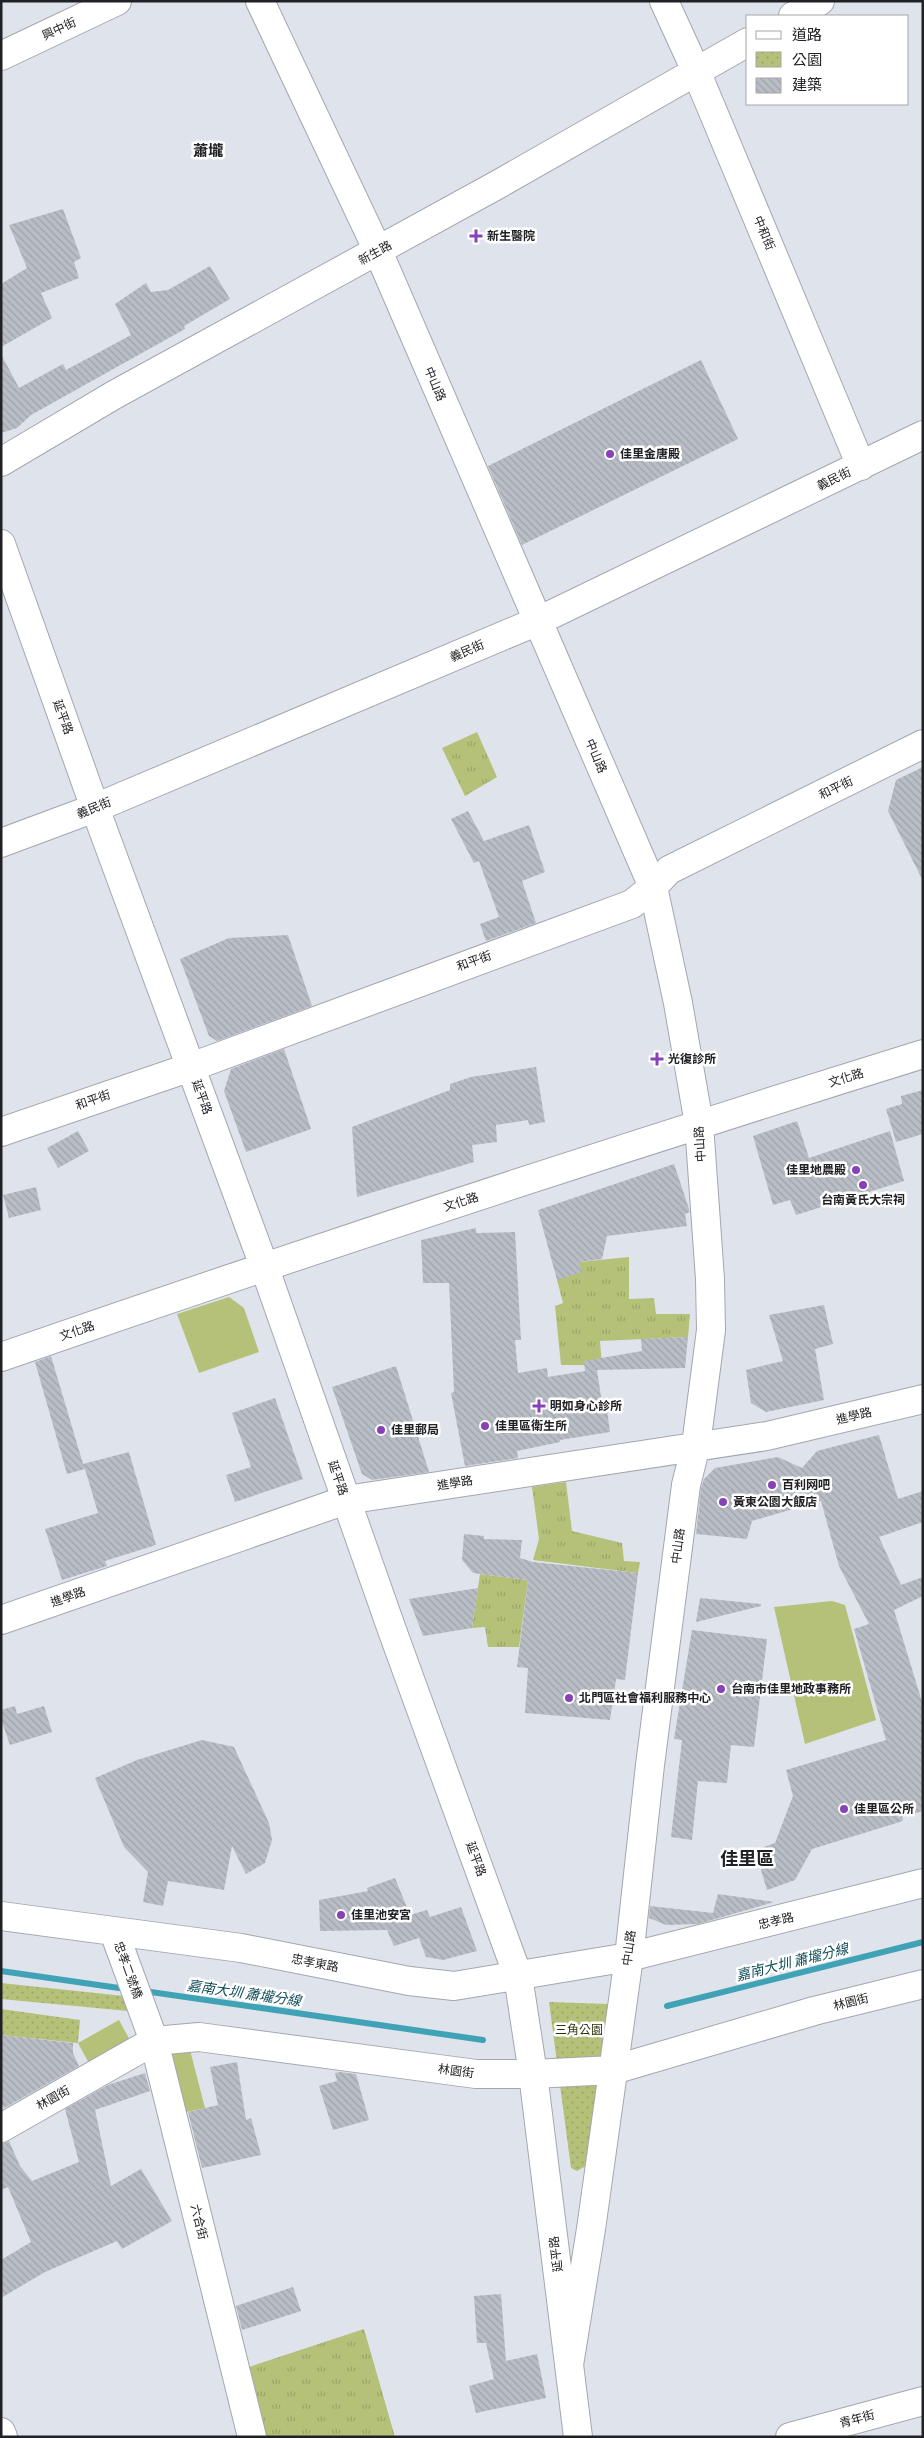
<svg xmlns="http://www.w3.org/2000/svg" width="924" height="2438" font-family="'PT Sans Narrow','Noto Sans TC',sans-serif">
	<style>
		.grass { fill: url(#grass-tufts) }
		.park { fill: url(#park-dots) }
		.garden { fill: #b5c078 }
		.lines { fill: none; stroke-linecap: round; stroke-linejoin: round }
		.stream { stroke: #40a2b5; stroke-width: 6 }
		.building { fill: url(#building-back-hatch) }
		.minor-casing { stroke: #a3a7af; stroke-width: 30 }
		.major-casing { stroke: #a3a7af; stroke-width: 30 }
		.minor { stroke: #fff; stroke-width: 28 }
		.major { stroke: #fff; stroke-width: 28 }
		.poi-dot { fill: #8742b5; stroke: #fff; stroke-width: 2 }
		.labels { text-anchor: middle; stroke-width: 5; stroke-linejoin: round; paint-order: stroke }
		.street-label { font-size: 12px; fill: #202124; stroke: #fff }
		.poi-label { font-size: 12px; font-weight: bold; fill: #202124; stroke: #fff; text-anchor: start }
		.park-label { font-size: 12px; fill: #2d3108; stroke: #fff }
		.water-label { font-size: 14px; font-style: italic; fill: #124e59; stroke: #fff }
		.quarter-label { font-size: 15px; font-weight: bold; fill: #202124; stroke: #fff }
		.district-label { font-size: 18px; font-weight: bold; fill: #202124; stroke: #fff }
	</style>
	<defs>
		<pattern id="grass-tufts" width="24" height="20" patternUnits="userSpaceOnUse" patternTransform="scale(1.25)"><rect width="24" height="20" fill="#b5c078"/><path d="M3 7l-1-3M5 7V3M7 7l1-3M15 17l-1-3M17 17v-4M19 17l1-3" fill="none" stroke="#9ba568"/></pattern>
		<pattern id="park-dots" width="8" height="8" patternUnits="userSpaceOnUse" patternTransform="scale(1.25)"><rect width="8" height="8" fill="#b5c078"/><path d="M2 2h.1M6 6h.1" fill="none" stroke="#9ba568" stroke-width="1.8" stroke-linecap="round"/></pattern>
		<pattern id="building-back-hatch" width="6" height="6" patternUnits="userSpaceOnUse" patternTransform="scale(1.25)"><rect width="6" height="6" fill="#b9bec6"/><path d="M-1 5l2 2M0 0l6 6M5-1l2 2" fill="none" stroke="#9fa3aa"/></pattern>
	</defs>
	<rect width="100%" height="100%" fill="#dfe4ec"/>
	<path class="grass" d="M477,732L497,777L465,796L442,748Z
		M629,1257V1299L654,1298L656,1314H690L688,1337L600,1341L602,1365H561L555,1306L563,1303L557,1280L579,1262Z
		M566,1482L572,1531L622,1543L624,1561L640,1562L638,1573L533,1560L539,1539L532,1487Z
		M480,1574L528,1580L519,1647H488L485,1627L472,1628Z
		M364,2329L395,2437H262L246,2368Z"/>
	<path class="park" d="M1,1983L124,1996L128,2011L1,1999Z
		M549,2002L608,2004L590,2164L577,2171L571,2168Z
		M1,2009L80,2020L78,2043L1,2035Z"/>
	<path class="garden" d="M229,1297L244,1308L259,1352L199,1373L177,1314Z
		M832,1601L845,1605L876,1720L805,1744L774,1607Z
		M119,2020L132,2044L91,2067L78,2043Z
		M190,2050L205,2108L182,2113L166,2051Z"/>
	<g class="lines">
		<path class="stream" d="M1,1971L126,1989
			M144,1991L483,2040
			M667,2006L923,1942"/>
	</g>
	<path class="building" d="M63,209L81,258L74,262L79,278L41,293L52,318L1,347V284L27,268L9,225Z
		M210,266L230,299L184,326L185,329L31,415L17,428L1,433V354L19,388L63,364L66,370L131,335L115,304L146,283L151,292L168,290Z
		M701,360L738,439L522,545L488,466Z
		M923,767V881L888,811L896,780Z
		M468,811L484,841L529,825L545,872L522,881L536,923L486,941L480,924L499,917L479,861L474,863L451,819Z
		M288,935L312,1006L217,1041L209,1036L180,959L229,938Z
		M284,1049L311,1129L246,1152L224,1091L231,1069Z
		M536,1067L545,1122L529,1125L528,1120L496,1125L497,1142L472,1145L474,1162L357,1197L352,1127L450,1090V1084L471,1077Z
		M923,1090V1134L896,1142L886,1109L902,1104L901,1096Z
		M797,1121L809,1158L890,1131L904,1181L796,1215L790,1200L773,1205L753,1136Z
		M78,1131L89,1151L58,1168L47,1148Z
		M674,1164L690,1212L685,1214L687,1226L607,1236L602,1259L579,1262L582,1272L557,1280L538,1210Z
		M36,1187L41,1210L9,1218L3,1195Z
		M476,1228V1233L515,1232L521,1340H515L518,1373L547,1368L548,1377L592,1370L585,1371L584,1361L642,1351L641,1339L688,1337L685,1368L597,1370L602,1403L606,1402L610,1432L560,1440V1442L517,1451L518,1458L465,1466L451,1393L454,1392L449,1283H423L421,1240Z
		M824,1305L833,1344L815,1349L824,1400L766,1412L751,1403L746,1370L783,1361L769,1315Z
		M51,1356L83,1464L129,1452L156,1545L105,1561L107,1566L62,1580L45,1529L98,1513L85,1469L67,1474L35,1362Z
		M396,1366L429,1472L372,1480L362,1474L332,1387Z
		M275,1398L303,1479L235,1502L226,1475L251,1467L232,1413Z
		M879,1435L898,1499L923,1491V1522L879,1537L901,1585L923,1577V1596L894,1610L923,1705V1811L902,1817L903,1821L812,1849L795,1880L767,1890L761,1870L763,1862L761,1848L775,1843L793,1796L786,1770L886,1740L854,1629L869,1624L839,1566L821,1501L752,1521L747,1539L696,1534L701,1488L704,1479L715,1468L778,1457L802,1468L817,1451Z
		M464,1534L484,1536V1539L522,1540L520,1558L533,1562L638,1573L625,1680L616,1679L610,1720L525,1713L528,1668L517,1667L528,1580L473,1573L462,1560Z
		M478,1588L472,1628L423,1636L409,1599Z
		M700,1598L761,1604V1606L696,1622Z
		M692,1630L767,1639L754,1747L731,1745L727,1783L698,1781L692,1840L671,1837L682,1740L674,1739Z
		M15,1706L17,1714L44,1706L52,1732L10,1745L1,1719V1710Z
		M202,1740L234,1747L269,1823L272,1840L265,1863L246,1874L232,1846L224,1890L168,1881L163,1906L143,1902L148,1872L124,1847L95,1778L137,1760Z
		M395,1878L410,1915L427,1910L430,1917L461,1907L477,1951L443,1960L426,1957L419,1938L394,1946L387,1930L320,1931L319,1900L368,1891L367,1888Z
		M718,1894L774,1902L698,1924L666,1925L649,1918L650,1906L713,1913Z
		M1,2035L73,2043V2053L79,2066L4,2108L1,2102Z
		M237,2062L246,2120L251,2118L261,2155L202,2168L188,2112L218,2105L210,2067Z
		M340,2072L356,2074L369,2120L333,2130L319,2086L337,2081L335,2073Z
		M145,2073L150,2091L95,2110L111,2186L141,2169L172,2221L122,2249L117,2241L45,2272L1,2298V2260L31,2242L8,2187L1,2190V2144L9,2141L20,2166L32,2181L79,2162L65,2109L108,2085Z
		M293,2287L301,2311L242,2330L236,2306Z
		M501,2294L506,2361L537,2354L546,2398L476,2413L469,2386L494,2379L486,2343H477L474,2296Z"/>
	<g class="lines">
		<defs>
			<path id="minor" d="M260,1L378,251L653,887L678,1003L699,1124L710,1279L711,1330L696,1445L686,1485L650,1765L629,1957L591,2229L569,2365
				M664,1L696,71L861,466
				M1,56L117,1
				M1,544L95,808L264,1266L392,1630L518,1976L533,2074L578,2437
				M1,843L95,808L538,621L923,435
				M1,1132L191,1067L632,904L653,887L669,870L923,744
				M1,1357C307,1251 614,1150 923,1054
				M1,1620L346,1500L767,1436L923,1399
				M1,1916L241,1948L409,1981L454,1986L629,1957L923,1883
				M114,1932L154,2041L252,2437
				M1,2128L154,2041L199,2037L476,2074H533L613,2070L814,2011L923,1984
				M1,2432L3,2437
				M790,2437L923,2401"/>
			<path id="major" d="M793,16L820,1
				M1,462L114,395L497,185L748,42"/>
		</defs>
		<use href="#minor" class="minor-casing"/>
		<use href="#major" class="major-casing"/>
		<use href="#minor" class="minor"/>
		<use href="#major" class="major"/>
	</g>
	<g class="poi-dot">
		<path d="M473.5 228.5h5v5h5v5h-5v5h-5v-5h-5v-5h5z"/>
		<circle cx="610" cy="454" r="5"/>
		<path d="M654.5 1051.5h5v5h5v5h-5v5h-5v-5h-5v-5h5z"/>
		<circle cx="856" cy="1170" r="5"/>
		<circle cx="863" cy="1185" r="5"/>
		<path d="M536.5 1398.5h5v5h5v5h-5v5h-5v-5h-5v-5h5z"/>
		<circle cx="485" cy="1426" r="5"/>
		<circle cx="381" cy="1430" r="5"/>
		<circle cx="772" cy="1485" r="5"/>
		<circle cx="723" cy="1502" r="5"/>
		<circle cx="721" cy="1689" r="5"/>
		<circle cx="569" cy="1698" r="5"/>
		<circle cx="844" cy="1809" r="5"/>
		<circle cx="341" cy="1915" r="5"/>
	</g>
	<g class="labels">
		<g class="street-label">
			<text transform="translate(59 29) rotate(-25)" y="4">興中街</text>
			<text transform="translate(764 233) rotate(67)" y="4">中和街</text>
			<text transform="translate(375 253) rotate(-29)" y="4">新生路</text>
			<text transform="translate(435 384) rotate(67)" y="4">中山路</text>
			<text transform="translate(834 479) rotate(-26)" y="4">義民街</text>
			<text transform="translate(467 651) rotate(-23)" y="4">義民街</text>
			<text transform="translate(63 717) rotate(70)" y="4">延平路</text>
			<text transform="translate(596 756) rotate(67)" y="4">中山路</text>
			<text transform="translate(836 788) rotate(-26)" y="4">和平街</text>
			<text transform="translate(94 808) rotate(-22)" y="4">義民街</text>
			<text transform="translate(474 961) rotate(-20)" y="4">和平街</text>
			<text transform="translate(846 1078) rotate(-17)" y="4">文化路</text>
			<text transform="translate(202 1097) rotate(70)" y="4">延平路</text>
			<text transform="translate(93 1100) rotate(-19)" y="4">和平街</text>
			<text transform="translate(700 1144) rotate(-94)" y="4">中山路</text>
			<text transform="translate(461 1202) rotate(-18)" y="4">文化路</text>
			<text transform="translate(77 1331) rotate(-19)" y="4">文化路</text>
			<text transform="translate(854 1416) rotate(-13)" y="4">進學路</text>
			<text transform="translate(338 1478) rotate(71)" y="4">延平路</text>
			<text transform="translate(455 1483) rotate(-9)" y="4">進學路</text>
			<text transform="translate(678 1546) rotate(-83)" y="4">中山路</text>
			<text transform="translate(68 1597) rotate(-19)" y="4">進學路</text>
			<text transform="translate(476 1859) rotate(70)" y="4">延平路</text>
			<text transform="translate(776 1921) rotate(-13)" y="4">忠孝路</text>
			<text transform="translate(629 1948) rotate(-83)" y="4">中山路</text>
			<text transform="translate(315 1963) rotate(11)" y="4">忠孝東路</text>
			<text transform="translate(128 1970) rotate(70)" y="4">忠孝二號橋</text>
			<text transform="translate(851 2002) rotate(-14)" y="4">林園街</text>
			<text transform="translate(456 2071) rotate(8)" y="4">林園街</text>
			<text transform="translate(53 2098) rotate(-29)" y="4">林園街</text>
			<text transform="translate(199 2222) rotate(76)" y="4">六合街</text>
			<text transform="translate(556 2254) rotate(-97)" y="4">延平路</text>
			<text transform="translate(857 2419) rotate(-15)" y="4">青年街</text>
		</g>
		<g class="poi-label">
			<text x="487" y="240">新生醫院</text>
			<text x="620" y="458">佳里金唐殿</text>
			<text x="668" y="1063">光復診所</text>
			<text x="846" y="1174" text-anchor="end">佳里地農殿</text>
			<text x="863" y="1204" text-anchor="middle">台南黃氏大宗祠</text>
			<text x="550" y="1410">明如身心診所</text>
			<text x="495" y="1430">佳里區衛生所</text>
			<text x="391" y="1434">佳里郵局</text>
			<text x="782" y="1489">百利网吧</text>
			<text x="733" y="1506">黃東公園大飯店</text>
			<text x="731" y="1693">台南市佳里地政事務所</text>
			<text x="579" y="1702">北門區社會福利服務中心</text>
			<text x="854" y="1813">佳里區公所</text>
			<text x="351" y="1919">佳里池安宮</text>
		</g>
		<g class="park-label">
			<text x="579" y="2034">三角公園</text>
		</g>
		<g class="water-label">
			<text transform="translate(792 1962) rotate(-14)" y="5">嘉南大圳 蕭壠分線</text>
			<text transform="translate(244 1993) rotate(8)" y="5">嘉南大圳 蕭壠分線</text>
		</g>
		<g class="quarter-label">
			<text x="208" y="156">蕭壠</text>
		</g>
		<g class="district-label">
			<text x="747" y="1865">佳里區</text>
		</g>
	</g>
	<rect width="924" height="2438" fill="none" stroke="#202124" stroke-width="5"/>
	<rect x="746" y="15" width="162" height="90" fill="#ffffff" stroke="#a6a6a7"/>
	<rect x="756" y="31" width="25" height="8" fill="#ffffff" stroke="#a6a6a7"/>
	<text x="792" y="40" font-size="15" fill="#202124">道路</text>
	<rect x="756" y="52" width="25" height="15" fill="url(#park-dots)" stroke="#a6a6a7"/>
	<text x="792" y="65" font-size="15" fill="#202124">公園</text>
	<rect x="756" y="78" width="25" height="15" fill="url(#building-back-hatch)" stroke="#a6a6a7"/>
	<text x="792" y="90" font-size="15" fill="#202124">建築</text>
</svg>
